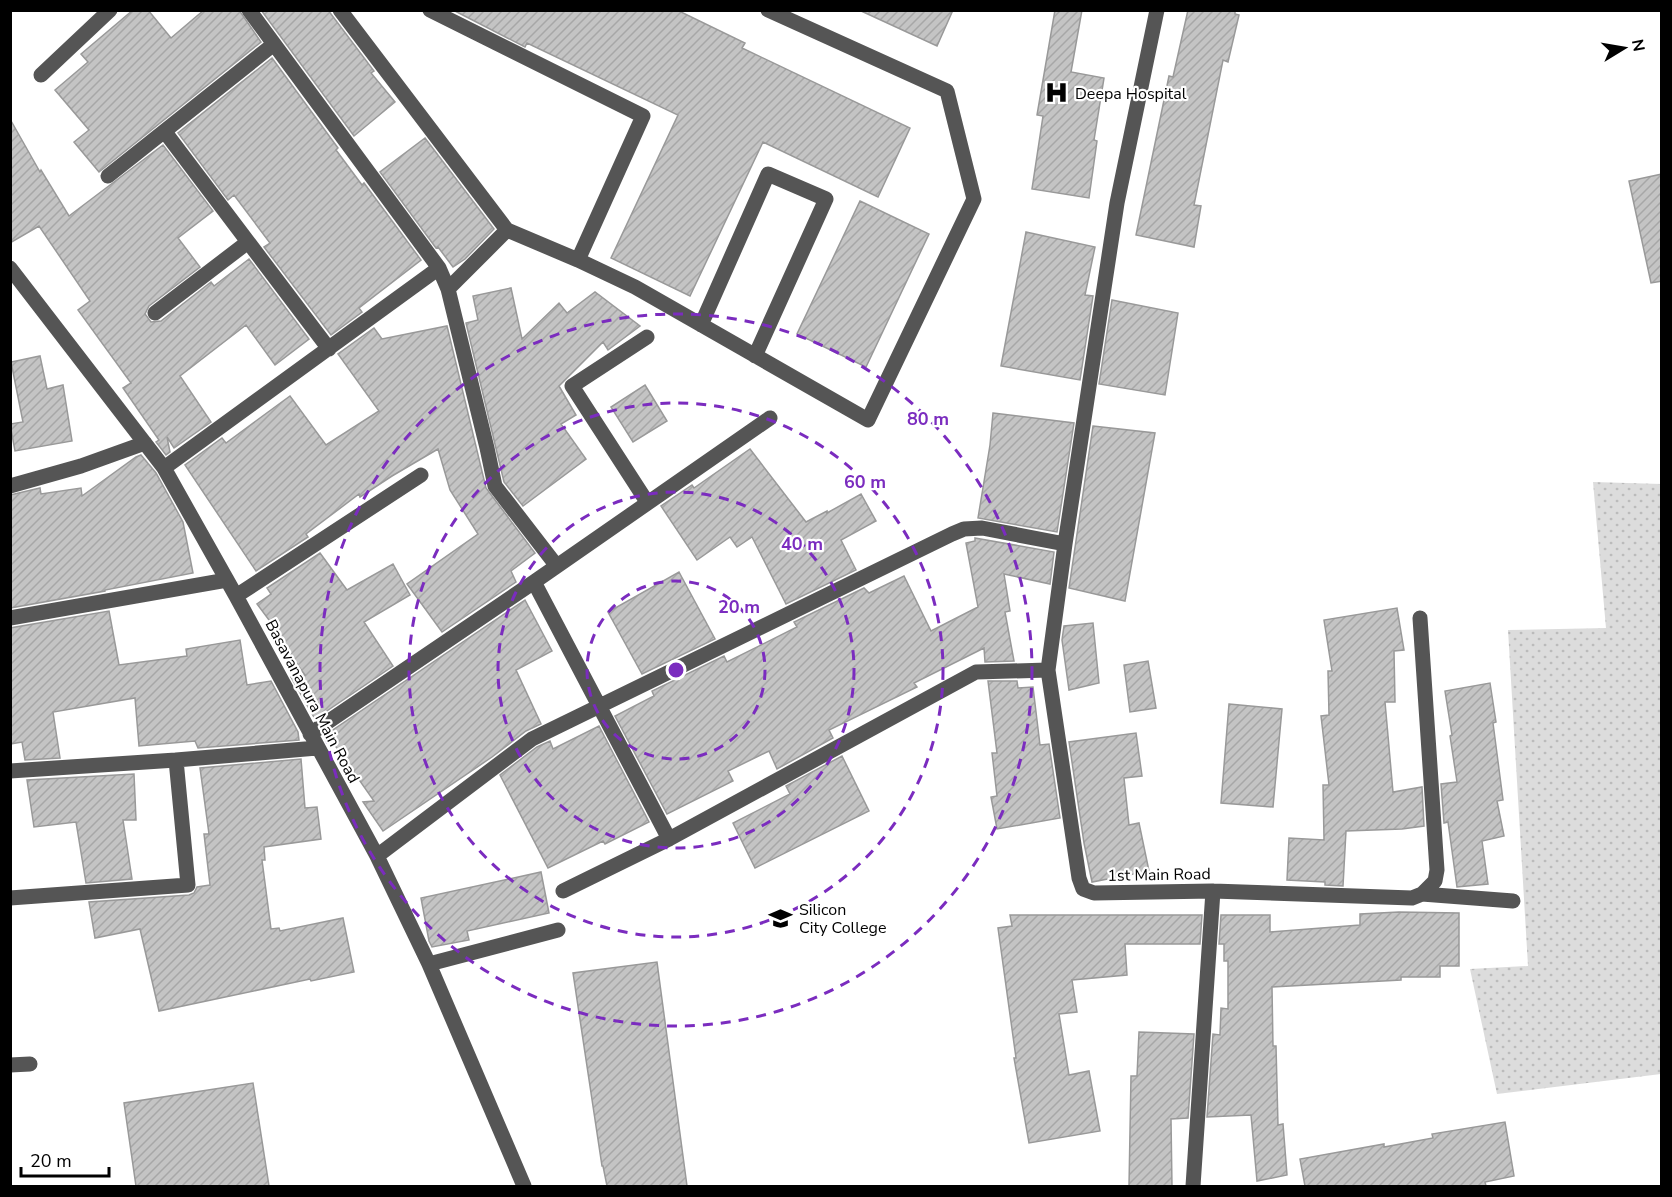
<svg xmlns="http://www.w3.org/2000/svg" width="1672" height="1197" font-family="'Nunito Sans',sans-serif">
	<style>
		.grass { fill: url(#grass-dots) }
		.building { fill: url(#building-hatch); stroke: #999; stroke-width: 1.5 }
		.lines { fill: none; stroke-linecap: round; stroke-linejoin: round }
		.minor { stroke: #555; stroke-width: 15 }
		.ring { fill: none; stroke: #7b2cbf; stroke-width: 3; stroke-dasharray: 10 8 }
		.labels { text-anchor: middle; stroke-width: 4.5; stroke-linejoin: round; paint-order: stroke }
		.poi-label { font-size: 16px; fill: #000; stroke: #fff; text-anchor: start }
		.street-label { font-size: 16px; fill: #000; stroke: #fff }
		.centre { fill: #7b2cbf; stroke: #fff; stroke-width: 3 }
		.ring-label { font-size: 18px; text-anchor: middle; font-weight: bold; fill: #7b2cbf; stroke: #fff; stroke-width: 4.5; stroke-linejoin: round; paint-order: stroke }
	</style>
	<defs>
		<pattern id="grass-dots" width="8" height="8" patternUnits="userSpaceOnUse" patternTransform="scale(1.5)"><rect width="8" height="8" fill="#dcdcdc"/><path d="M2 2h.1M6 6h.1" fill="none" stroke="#bbb" stroke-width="1.8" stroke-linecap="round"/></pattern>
		<pattern id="building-hatch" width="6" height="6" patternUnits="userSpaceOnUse" patternTransform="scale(1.5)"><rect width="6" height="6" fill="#c4c4c4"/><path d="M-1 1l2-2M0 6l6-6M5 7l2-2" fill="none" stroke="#a7a7a7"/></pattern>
	</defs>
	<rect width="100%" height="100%" fill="#fff"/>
	<path class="grass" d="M1593,482L1661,484V1074L1497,1094L1470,969L1528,966L1508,630L1606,628Z"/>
	<path class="building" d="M133,10H148L171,38L204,10H239L261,42L99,172L74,142L89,130L55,90L88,62L81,54Z
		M261,10H328L374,71L371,73L395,102L354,136Z
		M453,10H677L745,43L742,48L910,128L878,197L763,142L690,296L611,258L678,115L527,43L525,47Z
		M859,10H953L937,46Z
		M1055,10H1082L1071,72L1104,78L1094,140L1097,141L1089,198L1032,189L1043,116L1037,115Z
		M1188,10H1235V14L1239,15L1228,62L1223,60L1194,205L1201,206L1194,247L1136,235L1169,76L1173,77Z
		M272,58L338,148L336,150L362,185L364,183L421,260L359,308L362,312L331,335L264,247L270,243L234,195L228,200L178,133Z
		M10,119L40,172L41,170L69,216L163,145L213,211L178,238L200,267L149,306L145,314L151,322L161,321L211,282L214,286L249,259L309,339L275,365L246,325L180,376L211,422L174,448L167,437L170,452L166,455L156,442L159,440L123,388L131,383L78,310L90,301L39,226L10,243Z
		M425,138L494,229L465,259L453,267L438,247L436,248L380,172Z
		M1662,174V281L1651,283L1629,181Z
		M860,201L929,234L866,367L797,334Z
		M1026,232L1095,247L1085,295L1093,296L1080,380L1001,366Z
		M511,288L522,339L559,303L567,313L595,292L640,326L608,350L603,342L559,386L576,415L561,424L586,459L523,506L504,482L466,323L478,320L473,296Z
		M1112,300L1178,313L1165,395L1099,384Z
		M447,326L486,488L535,553L511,571L516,582L442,632L407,584L478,534L450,490L438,449L392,476L360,497L359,494L306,534L308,537L256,571L185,465L222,438L226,443L290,396L326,445L379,411L338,354L374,328L382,339Z
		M40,356L47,389L63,385L72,441L15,451L10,424L23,422L11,362Z
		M645,385L667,421L633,442L611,407Z
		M993,413L1074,423L1057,532L978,518L990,445Z
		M1093,426L1155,433L1125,601L1069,588Z
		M750,449L806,522L827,511V513L861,494L876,521L841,540L856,570L786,604L752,537L737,547L730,537L697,560L661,506L692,485L694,488Z
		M141,455L156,473L183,522L193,573L105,590V591L10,608V495L40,488L41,494L81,488L82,496L136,457Z
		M975,538L1054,552L1050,584L1004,574L1010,611L1005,612L1014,661L985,662L984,648L914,683L917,687L829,730L833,738L777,769L769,751L728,771L733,781L667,814L615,716L654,696L652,691L724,656L727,662L797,627L794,622L864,588L869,593L904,576L931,631L978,607L966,543L975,541Z
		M320,553L347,590L393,564L410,595L364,622L393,666L315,719L291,677L305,675L274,633L278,632L257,604L271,594L267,588Z
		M679,572L715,639L642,674L608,612Z
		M525,600L552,651L516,670L541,724L526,731L492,757L383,831L363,802L374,801L327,734Z
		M1397,608L1404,650L1394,651L1395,702H1385L1393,792L1422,787L1424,826L1402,829L1346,831L1343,886L1325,885V882L1287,880L1289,838L1324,840L1323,785H1329L1321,716L1329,715L1328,671H1332L1324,620Z
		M109,611L119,665L187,656L186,649L240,640L247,685L271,681L298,732L299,740L198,748L195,741L139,746L135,698L53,712L60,758L25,760L22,742L10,744V628Z
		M1093,623L1099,683L1069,690L1062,640L1064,626Z
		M1148,661L1156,708L1130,712L1124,665Z
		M988,681H1017L1018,688L1033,687L1040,745L1049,744L1060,818L997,829L991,797L997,796L992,753H997Z
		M1490,683L1496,722L1493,723L1503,800L1497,801L1504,836L1482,841L1488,884L1457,887L1448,822L1444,823L1441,784L1457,782L1450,736L1452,735L1445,691Z
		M1229,704L1282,709L1273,807L1221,803Z
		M599,726L649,822L605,844L603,841L548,868L500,775L537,747L550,741L553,749Z
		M1136,733L1142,776L1124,778L1129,825L1139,823L1149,871L1092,882L1084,843L1069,742Z
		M842,756L869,811L755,868L733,823L790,794L786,786Z
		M301,759L305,808L317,807L321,839L264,847L265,860H262L271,929L279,928L280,931L343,918L354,972L311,981L310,979L159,1011L140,929L95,938L89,902L189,895L194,893L197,887L210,885L204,834H209L200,768Z
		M134,774L136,820H123L132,879L86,883L76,822L34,827L27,780Z
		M541,872L549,913L467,931L469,940L432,947L429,941L421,898Z
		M1399,912L1459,913V966H1440V977H1401V980L1272,987L1273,1046H1276L1278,1125L1283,1124L1287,1175L1257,1181L1251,1115L1207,1117L1213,1034L1220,1035L1221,1008L1228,1009V961H1224V944H1219L1221,915H1270V932L1360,925V914Z
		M1010,915H1202L1200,944H1125L1127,975L1072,980L1077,1012L1059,1014L1069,1075L1089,1071L1100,1131L1029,1143L1014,1058H1016L998,928L1012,926Z
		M657,962L687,1186H607L603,1166H602L573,973Z
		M1139,1032L1194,1034L1188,1118L1171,1119L1172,1186H1129L1131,1076H1137Z
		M253,1083L269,1186H136L124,1103Z
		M1505,1122L1514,1176L1485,1182L1486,1186H1305L1300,1159L1384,1144V1147L1433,1138L1432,1134Z"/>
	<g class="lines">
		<path class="minor" d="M249,10L439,268L448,289L487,448L495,486L556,565
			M340,10L507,230L448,289
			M430,10L643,116L578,260
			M1157,10L1117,203L1065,544L1048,670L1079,878L1083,889L1094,893L1213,891L1412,898L1422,894L1513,901
			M41,75L110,10
			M165,132L329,349
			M108,176L274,44
			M507,230L578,260L635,287L868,420L974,199L947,91L768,10
			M10,268L164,468L236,596L377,856L429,964L524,1186
			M155,313L248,242
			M701,325L768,174L826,199L755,356
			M164,468L439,268
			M10,486L81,466L145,443
			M647,502L572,386L647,337
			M534,582L669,839
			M236,596L421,475
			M10,618L227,580
			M1420,618L1437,870L1435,881L1422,894
			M310,734L534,582L770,418
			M10,771L176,760L317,748
			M377,856L532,739L952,534L964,529L982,528L1065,544
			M563,891L669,839L976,672L1048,670
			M10,898L188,885L176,760
			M429,964L558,930
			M10,1065L30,1064
			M1193,1186L1213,891"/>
	</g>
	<g class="ring">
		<circle cx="676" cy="670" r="89"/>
		<circle cx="676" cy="670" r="178"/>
		<circle cx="676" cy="670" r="267"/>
		<circle cx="676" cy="670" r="356"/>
	</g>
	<defs>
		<symbol id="hospital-bare" viewBox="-9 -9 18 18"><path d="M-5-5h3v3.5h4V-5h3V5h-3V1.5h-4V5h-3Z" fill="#000" stroke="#fff" stroke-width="2.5" paint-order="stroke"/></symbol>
		<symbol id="university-bare" viewBox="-9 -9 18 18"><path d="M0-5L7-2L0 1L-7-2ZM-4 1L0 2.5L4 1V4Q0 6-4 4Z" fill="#000" stroke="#fff" stroke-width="2.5" paint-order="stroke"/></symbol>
	</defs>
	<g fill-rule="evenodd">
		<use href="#hospital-bare" x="1040" y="76" width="33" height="33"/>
		<use href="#university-bare" x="764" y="902" width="33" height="33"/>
	</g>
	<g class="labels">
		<g class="poi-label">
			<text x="1075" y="99">Deepa Hospital</text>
			<text x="799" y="915">Silicon<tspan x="799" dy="18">City College</tspan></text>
		</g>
		<g class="street-label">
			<text transform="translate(313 701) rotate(62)" y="6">Basavanapura Main Road</text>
			<text transform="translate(1159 874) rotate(-1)" y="6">1st Main Road</text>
		</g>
	</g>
	<circle cx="676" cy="670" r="9" class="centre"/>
	<g class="ring-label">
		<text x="928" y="425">80 m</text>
		<text x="865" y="488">60 m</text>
		<text x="802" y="550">40 m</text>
		<text x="739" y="613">20 m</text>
	</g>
	<rect width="1672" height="1197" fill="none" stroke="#000000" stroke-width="24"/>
	<g transform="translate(1624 48) rotate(79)" stroke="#ffffff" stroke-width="4.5" paint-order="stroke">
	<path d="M0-4.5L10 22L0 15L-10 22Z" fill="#000000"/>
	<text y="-9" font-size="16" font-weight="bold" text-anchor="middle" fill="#000000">N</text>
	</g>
	<path d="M21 1167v9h88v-9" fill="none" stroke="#000000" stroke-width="3"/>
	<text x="30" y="1167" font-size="18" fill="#000000" stroke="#ffffff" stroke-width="4.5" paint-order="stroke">20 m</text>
</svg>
